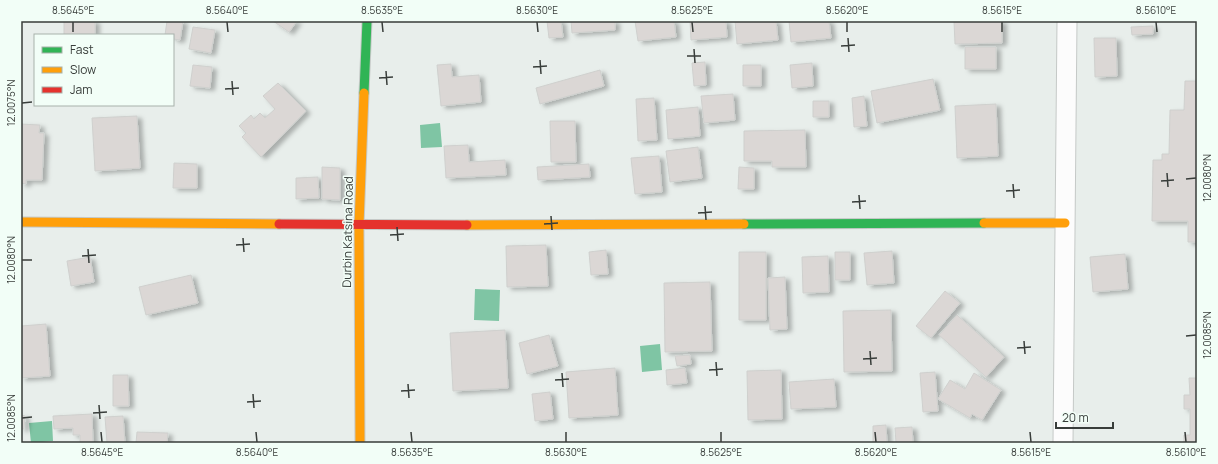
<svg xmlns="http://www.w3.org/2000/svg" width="1218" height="464" font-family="Manrope,sans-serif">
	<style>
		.water { fill: #7fc5a4 }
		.building { fill: #dbd7d5; stroke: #cfd0ce; filter: url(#shadow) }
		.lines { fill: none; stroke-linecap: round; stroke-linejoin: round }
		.street-casing { stroke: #c5c9c7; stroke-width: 21 }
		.fast-casing { stroke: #c5c9c7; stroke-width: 11 }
		.slow-casing { stroke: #c5c9c7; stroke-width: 11 }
		.jam-casing { stroke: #c5c9c7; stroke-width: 11 }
		.street { stroke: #fcfcfc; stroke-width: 19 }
		.fast { stroke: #30b455; stroke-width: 9 }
		.slow { stroke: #ff9f0a; stroke-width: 9 }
		.jam { stroke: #e5322d; stroke-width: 9 }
		.ticks { fill: none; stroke: #383d3a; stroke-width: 1.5 }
		.labels { text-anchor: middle; stroke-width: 3; stroke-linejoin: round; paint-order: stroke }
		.street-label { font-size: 12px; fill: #383d3a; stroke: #f2fef7 }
		.neatline { fill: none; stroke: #383d3a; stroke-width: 1.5 }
		.ticks-label { font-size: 10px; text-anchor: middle; fill: #383d3a }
	</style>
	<defs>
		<filter id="shadow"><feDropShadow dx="4.5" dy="2.5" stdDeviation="2" flood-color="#0004"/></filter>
	</defs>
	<rect width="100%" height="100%" fill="#e8eeeb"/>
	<path class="water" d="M440,123L442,147L421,148L420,125Z
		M475,289L500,290L499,321L474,320Z
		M660,344L662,370L642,372L640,346Z
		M52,421L53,441L31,443L29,423Z"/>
	<path class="building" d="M64,21H95V35H64Z
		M167,21H183L180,40L173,39V35H165Z
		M273,21H297L289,32Z
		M547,21H561L563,37L549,38Z
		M571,21H615V30L572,33Z
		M635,21H674L676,37L638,41Z
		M690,21H726L727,37L691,40Z
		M735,21H776L778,40L737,44Z
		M789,21H829L831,38L791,42Z
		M954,21H1002V43L955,44Z
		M1153,26V34L1132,35L1131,27Z
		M193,27L215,30L211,53L189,49Z
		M1094,38H1116L1117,76L1095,77Z
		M965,47H996V69H965Z
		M705,62L706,85L694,86L692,63Z
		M812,63L813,86L792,88L790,65Z
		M451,64L452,77L479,75L481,102L441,106L437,65Z
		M193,65L212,67L210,88L190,86Z
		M743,65H761V86H743Z
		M600,70L604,86L540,104L536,88Z
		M933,79L940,110L877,123L871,91Z
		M1185,81H1197V242H1188V221H1152L1153,160H1162V154H1169L1170,110H1184Z
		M278,83L306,111L261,157L242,137L246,133L239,126L251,115L254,119L260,113L265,118L275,109L263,96Z
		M733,94L735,120L704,123L701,96Z
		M864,96L867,126L854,127L852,98Z
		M654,98L657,140L638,141L636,99Z
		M813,101H829V117H813Z
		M996,104L998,156L957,158L955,106Z
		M698,107L700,136L668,139L666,110Z
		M137,116L140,168L95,171L92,118Z
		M550,121H575L576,162H551Z
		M21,124L40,125L39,133H44L42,180H26V184L21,183Z
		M805,130L806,167H772V161H744V131Z
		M468,145L469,162L505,160L506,175L446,178L444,146Z
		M698,147L702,178L670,182L666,151Z
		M659,156L662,192L635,194L631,158Z
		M174,163L197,164V188H173Z
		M589,164L590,177L538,180L537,167Z
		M322,167L340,168V200L322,199Z
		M739,167L754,168V189H738Z
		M318,177L319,198L296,199V178Z
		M546,245L548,286L507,287L506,246Z
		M606,250L608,274L591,275L589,252Z
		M892,251L894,283L867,285L864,253Z
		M739,252H766V320H739Z
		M835,252H850V280H835Z
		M1125,254L1128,289L1093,292L1090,257Z
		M828,256L829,292L803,293L802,257Z
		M90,257L94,282L71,286L67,261Z
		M191,275L198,303L146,315L139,287Z
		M785,277L787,329L770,330L768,278Z
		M710,282L712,351L665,352L664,283Z
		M945,291L960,303L931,338L916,326Z
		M891,310L892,371L844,372L843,311Z
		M957,315L1004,357L986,377L939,335Z
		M46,324L50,376L21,378V326Z
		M505,330L508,388L453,391L450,333Z
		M549,335L558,366L527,374L519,343Z
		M690,355L691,364L677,366L675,356Z
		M615,368L618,415L569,418L566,372Z
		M685,368L687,383L667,385L666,370Z
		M781,370L782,419L748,420L747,371Z
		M935,372L938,411L923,412L920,373Z
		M974,373L1001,390L982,420L972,414L970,418L938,399L950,380L965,389Z
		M113,375H128L129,406H113Z
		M1189,378H1197V443H1184V435H1190V409H1184V395H1190Z
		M834,379L836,407L791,409L789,382Z
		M550,392L553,419L535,421L532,394Z
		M92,414L93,443H80V435H73V428L54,429L53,416Z
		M21,415L25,416L24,429H21Z
		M123,416L125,443H107L105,417Z
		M886,425L887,443H873V426Z
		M912,427L913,443H896L895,428Z
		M137,432L168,433L167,443H136Z"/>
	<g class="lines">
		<defs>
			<path id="street" d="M1063,443L1067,21"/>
			<path id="fast" d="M364,93L367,21
				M744,224L984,223"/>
			<path id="slow" d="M21,222L279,224
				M984,223H1065
				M467,225L744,224
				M360,443L359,225L364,93"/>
			<path id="jam" d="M279,224L467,225"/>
		</defs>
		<use href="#street" class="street-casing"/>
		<use href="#fast" class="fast-casing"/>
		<use href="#slow" class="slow-casing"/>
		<use href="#jam" class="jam-casing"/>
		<use href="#street" class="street"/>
		<use href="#fast" class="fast"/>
		<use href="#slow" class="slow"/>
		<use href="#jam" class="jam"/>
	</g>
	<path class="ticks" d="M73,22V32M227,22L228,32M382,22L383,32M537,22L538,32M692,22L693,32M847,22V32M1002,22V32M1156,22L1157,32M848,38L849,52M841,46L855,45M694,49L695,63M687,56H701M540,60L541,74M533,67L547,66M386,71L387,85M379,78L393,77M232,81L233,95M225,89L239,88M22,103L32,102M1167,173L1168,187M1186,179L1196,178M1161,181L1174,180M1013,184L1014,198M1006,191L1020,190M859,195L860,209M852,202L866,201M705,206L706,220M698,213L712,212M551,216L552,230M544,224L558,223M397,227L398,241M390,235L404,234M243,238L244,252M236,245L250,244M88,249L89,263M82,256L96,255M22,260H32M1186,336L1196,335M1024,341L1025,354M1017,348L1031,347M870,351L871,365M863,359L877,358M716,362L717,376M709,370L723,369M562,373L563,387M555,380L569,379M408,384L409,398M401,391L415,390M253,394L254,408M247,402L261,401M99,405L100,419M93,413L107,412M22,418L32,417M101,432L102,442M256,432L257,442M411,432L412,442M566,432V442M721,432V442M875,432L876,442M1030,432L1031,442M1185,432L1186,442"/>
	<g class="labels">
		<g class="street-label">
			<text transform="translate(348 232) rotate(-89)" y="4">Durbin Katsina Road</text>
		</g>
	</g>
	<rect width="1218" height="464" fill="none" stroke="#f2fef7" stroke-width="44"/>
	<rect x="34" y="34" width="140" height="72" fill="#f2fef7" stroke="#a8b1ab"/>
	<rect x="42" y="47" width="20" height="6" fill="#30b455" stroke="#a8b1ab"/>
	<text x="70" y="54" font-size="12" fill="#383d3a">Fast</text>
	<rect x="42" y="67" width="20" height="6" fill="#ff9f0a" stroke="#a8b1ab"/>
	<text x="70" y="74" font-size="12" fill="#383d3a">Slow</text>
	<rect x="42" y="87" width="20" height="6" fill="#e5322d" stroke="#a8b1ab"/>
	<text x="70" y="94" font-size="12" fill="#383d3a">Jam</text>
	<path d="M1056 422v6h57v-6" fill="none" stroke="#383d3a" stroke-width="2"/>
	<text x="1062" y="422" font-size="12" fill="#383d3a" stroke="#f2fef7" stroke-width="3" paint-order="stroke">20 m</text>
	<rect x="22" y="22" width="1174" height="420" class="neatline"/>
	<g class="ticks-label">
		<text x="73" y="14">8.5645°E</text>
		<text x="227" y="14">8.5640°E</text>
		<text x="382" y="14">8.5635°E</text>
		<text x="537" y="14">8.5630°E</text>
		<text x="692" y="14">8.5625°E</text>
		<text x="847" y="14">8.5620°E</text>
		<text x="1002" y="14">8.5615°E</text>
		<text x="1156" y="14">8.5610°E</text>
		<text transform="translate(11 103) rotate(-90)" y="4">12.0075°N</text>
		<text transform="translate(1207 178) rotate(-90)" y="4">12.0080°N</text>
		<text transform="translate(11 260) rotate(-90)" y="4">12.0080°N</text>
		<text transform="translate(1207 335) rotate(-90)" y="4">12.0085°N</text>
		<text transform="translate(11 418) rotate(-90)" y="4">12.0085°N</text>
		<text x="102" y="456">8.5645°E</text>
		<text x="257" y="456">8.5640°E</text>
		<text x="412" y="456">8.5635°E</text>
		<text x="566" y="456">8.5630°E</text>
		<text x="721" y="456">8.5625°E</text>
		<text x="876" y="456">8.5620°E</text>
		<text x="1031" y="456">8.5615°E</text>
		<text x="1186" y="456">8.5610°E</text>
	</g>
</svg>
